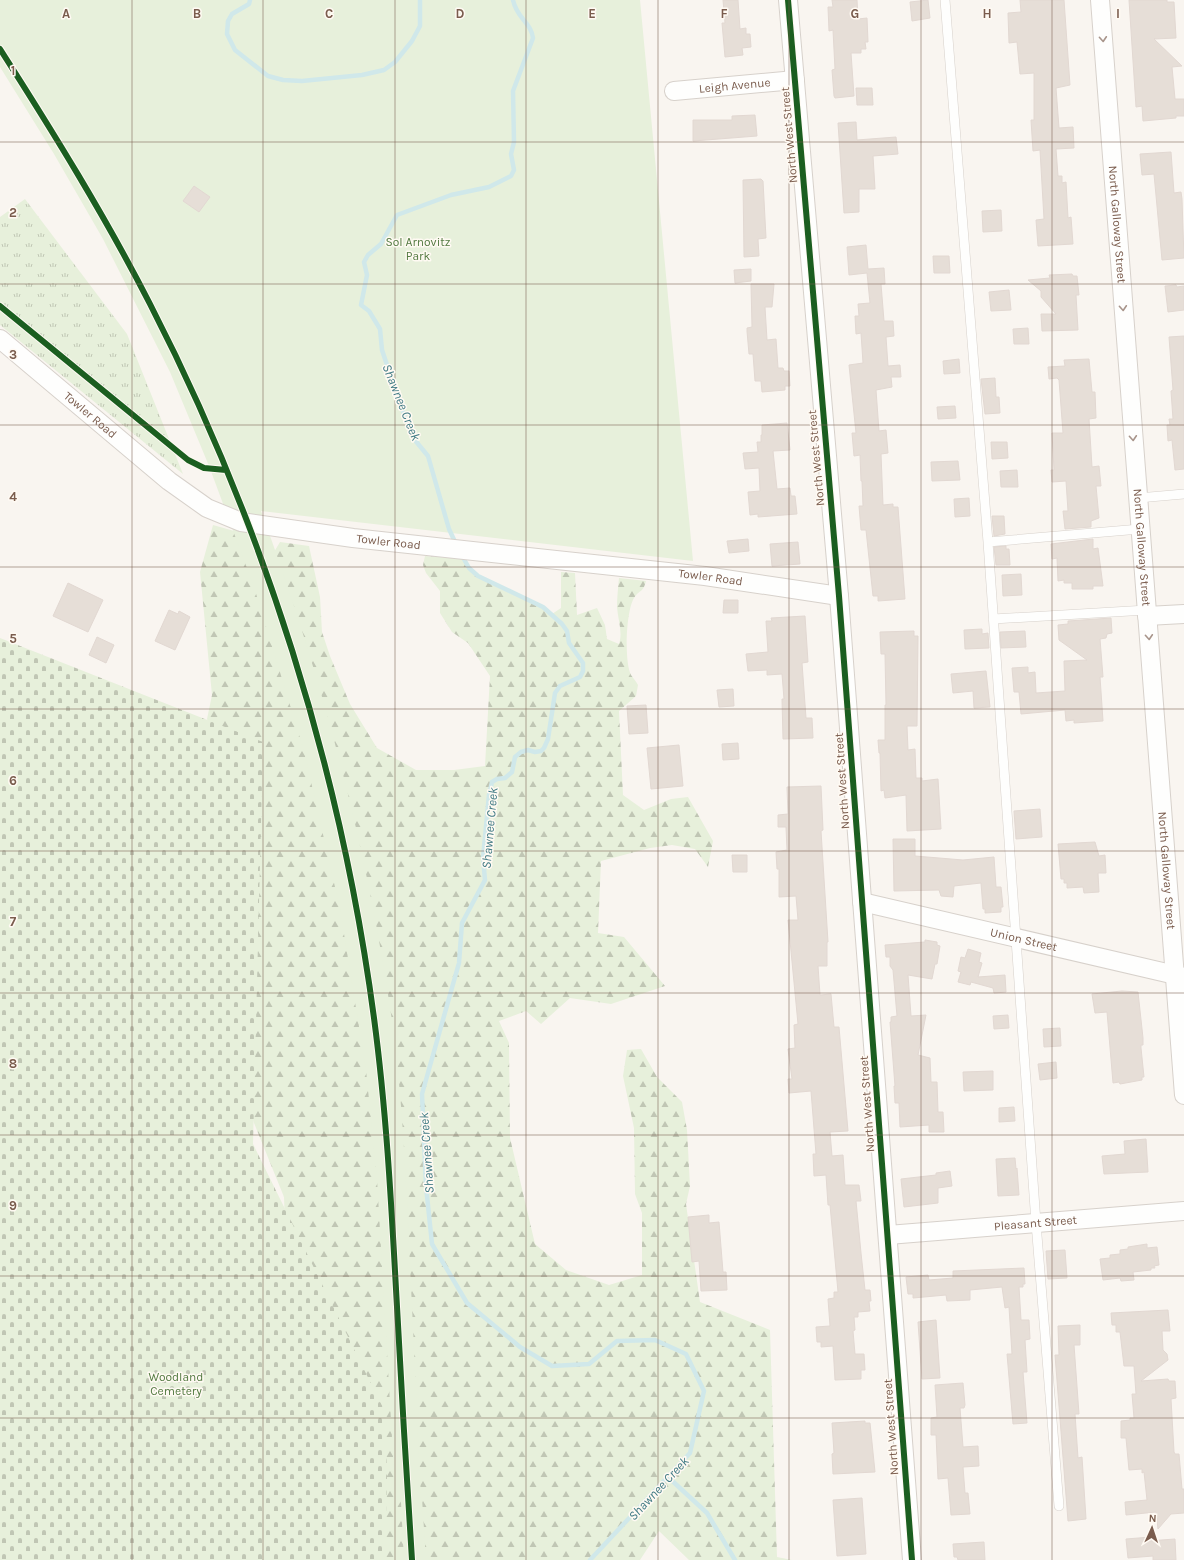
<svg xmlns="http://www.w3.org/2000/svg" width="1184" height="1560" font-family="Karla,sans-serif">
	<style>
		.grass { fill: url(#grass-tufts) }
		.forest { fill: url(#forest-firs) }
		.cemetery { fill: url(#cemetery-stones) }
		.park { fill: #e7f0db }
		.lines { fill: none; stroke-linecap: round; stroke-linejoin: round }
		.stream { stroke: #d0e8ea; stroke-width: 4.5 }
		.building { fill: #e6ded7; stroke: #e2d8d2 }
		.lane-casing { stroke: #d7d1cb; stroke-width: 10 }
		.street-casing { stroke: #d7d1cb; stroke-width: 20 }
		.lane { stroke: #fefefd; stroke-width: 9 }
		.street { stroke: #fefefd; stroke-width: 18 }
		.cycleway-casing { stroke: #fffaf3; stroke-width: 8 }
		.cycleway { stroke: #1b5e20; stroke-width: 6 }
		.oneway { stroke: #a8958b }
		.grid { fill: none; stroke: #7a5c4d; stroke-width: 1; stroke-opacity: 0.55 }
		.labels { text-anchor: middle; stroke-width: 3; stroke-linejoin: round; paint-order: stroke }
		.street-label { font-size: 12px; fill: #7a5c4d; stroke: #fffaf3 }
		.park-label { font-size: 12px; fill: #537a41; stroke: #fffaf3 }
		.water-label { font-size: 13px; font-style: italic; fill: #437c86; stroke: #fffaf3 }
		.grid-label { font-size: 13px; text-anchor: middle; font-weight: bold; fill: #7a5c4d; stroke: #fffaf3; stroke-width: 3; stroke-linejoin: round; paint-order: stroke }
	</style>
	<defs>
		<pattern id="grass-tufts" width="24" height="20" patternUnits="userSpaceOnUse"><rect width="24" height="20" fill="#e7f0db"/><path d="M3 7l-1-3M5 7V3M7 7l1-3M15 17l-1-3M17 17v-4M19 17l1-3" fill="none" stroke="#c0c6b4"/></pattern>
		<pattern id="forest-firs" width="22" height="20" patternUnits="userSpaceOnUse"><rect width="22" height="20" fill="#e7f0db"/><path d="M5 1l3.5 6h-7zM16 11l3.5 6h-7z" fill="#c0c6b4"/></pattern>
		<pattern id="cemetery-stones" width="16" height="16" patternUnits="userSpaceOnUse"><rect width="16" height="16" fill="#e7f0db"/><path d="M2 7V4a2 2 0 0 1 4 0v3zM10 15v-3a2 2 0 0 1 4 0v3z" fill="#c0c6b4"/></pattern>
	</defs>
	<rect width="100%" height="100%" fill="#f9f5f0"/>
	<path class="grass" d="M25,199L127,334L183,474L0,325V217Z"/>
	<path class="forest" d="M213,525L252,536L274,552L280,542L309,546L320,597L322,632L330,656L350,704L377,748L416,770H454L485,766L490,676L468,643L452,632L440,613V591L426,573L423,565L425,556L464,559C476,583 519,596 543,607L552,614L561,608V572L575,573L577,615L597,608L605,625L607,639L619,644C623,632 618,620 617,607C617,598 618,588 619,578L646,581C643,593 640,589 634,598C626,611 624,661 631,675C633,678 636,681 638,685L636,696L619,711L623,795L644,810L671,799L688,797L713,841L708,867L695,849L672,845L650,848L601,861L598,933L624,937L665,986L611,1004L570,998L541,1024L526,1011L499,1021L509,1043L510,1138L535,1244L566,1270L609,1285L642,1275V1213L635,1194L634,1128L623,1076L627,1050L641,1049L657,1077L682,1102L687,1130L690,1186L686,1204L700,1302L770,1330L777,1557L792,1560H689L659,1531L640,1560H362L285,1225L284,1197L254,1123L245,1092L210,726L207,719L212,695L200,572Z"/>
	<path class="cemetery" d="M0,638L263,742L253,1144L384,1410L387,1472L385,1560H0Z"/>
	<path class="park" d="M0,0H640L693,561L261,511C321,674 366,842 391,1014C403,1097 406,1182 410,1266C414,1343 417,1420 421,1498H422L426,1560H404L401,1503L395,1490L377,1179L366,1070L340,909L304,751L254,587L209,466L170,372L103,239L54,154L0,67Z"/>
	<g class="lines">
		<path class="stream" d="M250,0L249,4L232,14L228,21L227,34L235,50L268,76L283,80L302,81L362,75L384,70L395,62L412,41L420,26V0
			M456,544L449,529L428,456L414,439L400,404L382,350L380,329L369,311L361,305L367,275L364,262L368,255L381,244L397,215L451,195L489,187L511,176L514,170L511,154L514,142L513,91L533,38C531,22 517,19 513,0
			M461,554L469,568L478,576L543,607L562,624L567,631L569,643L583,663V671L580,677L560,686L555,693L548,739L544,748L541,751L535,752L528,750L521,752L515,757L512,772L505,778L497,779L492,782L489,795L483,858L485,880L462,923L459,963L422,1094L426,1186L432,1244L467,1303L520,1347L552,1366L589,1364L617,1341L655,1340L686,1354L704,1391L690,1453L590,1560
			M668,1477L707,1513L735,1560"/>
	</g>
	<path class="building" d="M723,0H738L740,29L746,28V34H750L751,47L742,48L743,55L725,57L722,23H725Z
		M832,0H857L858,19L867,18L868,42H865L866,49H861V53H851L854,96L835,98L834,96L832,70L835,69L833,30L829,31L828,7H833Z
		M928,0L930,18L912,21L910,2Z
		M1020,0H1064L1070,85L1056,88L1059,128L1073,127L1074,148L1056,149L1058,176H1062V183L1066,182L1068,218L1071,217L1073,244L1038,246L1036,220L1044,219L1040,150L1033,151L1031,120H1034V73L1020,74L1017,42L1009,43L1008,13L1021,12Z
		M1129,0H1167V2H1174L1176,38L1154,39L1182,66L1172,67L1175,99H1184V116H1176V118L1143,121L1142,106L1136,107Z
		M856,88H872L873,105H857Z
		M755,115L757,136L693,141V120H732V116Z
		M856,122L857,140L896,137L898,154L873,156L875,189H859V212L844,213L838,123Z
		M1171,152L1174,193L1181,192L1182,199L1184,258L1162,260L1154,174L1142,175L1140,154Z
		M761,179L763,181L766,238L758,239L759,256L744,257L743,180Z
		M194,186L210,197L199,212L183,201Z
		M1001,210L1002,231L983,232L982,211Z
		M866,245L868,269L884,268L885,284H881L884,321H893L894,336L886,337L888,366L900,365L901,377H891L892,387L876,390L879,431L886,430L888,453L881,454L883,505L893,504V507H898L905,599L878,601V596H873L866,530H861L859,506H863L862,481H861L860,455L854,456L852,433H856L849,365L863,363L861,333L856,334L855,316H859L858,304L870,303L867,273L849,275L847,247Z
		M933,256H949L950,273H934Z
		M751,269V281L735,283L734,270Z
		M1072,274L1073,276H1077L1079,295H1076L1078,330L1042,331L1041,314H1056L1041,297V291L1028,280L1050,278L1049,275Z
		M751,284H774L772,307H765L767,340L776,339L778,368H783L784,371H789L790,386H785V390L762,392L761,381H755L753,354H749L747,331V328L752,327Z
		M1176,285L1177,287L1184,286V310L1168,312L1165,286Z
		M1009,290L1011,310L991,311L989,292Z
		M1028,328L1029,344H1014L1013,329Z
		M1184,336V469L1175,470L1172,440L1168,441L1167,425H1170L1169,419H1173L1171,391L1173,390L1169,337Z
		M959,359L960,373L944,374L943,361Z
		M1089,359L1092,392H1095L1096,418L1089,419L1092,467L1099,466L1101,486H1096L1099,518L1091,521V527L1065,529L1063,511H1068L1066,481L1052,482L1051,470H1054L1052,433H1063L1059,380L1057,378L1049,379L1048,367L1065,366L1064,360Z
		M995,378L996,397H999L1000,413L985,414L981,379Z
		M955,406L956,418L938,419L937,407Z
		M787,423L790,450L773,451L777,489L790,488L791,496H795L797,514L758,517V514L750,515L748,492L760,491L759,468L745,469L743,453L758,452L757,442H761V435H762V425Z
		M991,442H1007L1008,458L992,459Z
		M958,461L960,480L932,481L931,462Z
		M1017,470L1018,487H1001L1000,471Z
		M969,498L970,516L955,517L954,499Z
		M992,516H1004L1005,534L994,536Z
		M748,539L749,551L729,553L727,541Z
		M1093,539V549L1098,548L1103,586H1093V589H1072V583H1064V580L1058,581L1057,558L1052,559L1051,544Z
		M798,542L800,564L772,566L770,544Z
		M1006,546V549H1009L1010,565H996L994,547Z
		M1021,574L1022,595L1003,596L1002,575Z
		M68,583L103,600L88,632L53,616Z
		M724,600H738V613H723Z
		M169,610L178,614L179,611L190,617L175,650L155,641Z
		M805,616L808,662L802,663L806,718H812L813,738L783,739L782,699H784L782,674L767,675V670L748,671L746,654L768,652L766,621H772L771,618Z
		M1111,618L1112,633L1107,634L1106,638L1100,639L1103,677H1100L1103,721L1074,723V720L1066,721L1065,710L1021,714L1019,692H1014L1012,668L1028,667V673L1035,672L1036,693L1065,691L1064,661L1087,660L1059,640L1058,625L1068,624V621Z
		M982,629V634L988,633L989,648L965,649L964,630Z
		M914,631V636H918L917,726H907L908,750L915,749L916,778H922V781L938,779L941,829L907,831L906,795L885,798L884,790L881,791L880,753H879L878,740H885V705H886L885,654H881L880,632Z
		M1025,631L1026,647L1001,648L1000,632Z
		M97,637L114,645L106,663L89,655Z
		M986,671L990,707L974,708L973,691L953,693L951,674Z
		M733,689L734,706L719,707L717,690Z
		M646,705L648,733L629,734L627,706Z
		M738,743L739,759L723,760L722,744Z
		M679,745L683,786L651,789L647,748Z
		M821,786L823,830L821,831L828,942H827V966H818L820,995L831,994L834,1027H839L848,1131L830,1132L832,1156L843,1155L845,1185H859L861,1201H856L861,1253L865,1290H870L871,1301H869L870,1311L858,1312V1317H854L855,1330L853,1331L855,1354H864L865,1370H861V1379L835,1380L833,1346L821,1347V1342H817L816,1327L830,1326L828,1299L834,1298V1292H838L830,1205H828L826,1175L814,1176L813,1154H816L811,1091L789,1093L788,1079H792L788,1049L795,1048L794,1025L798,1024L788,920H798L796,896L779,897V869H777L776,852L787,850L786,827H778V815L788,814L787,787Z
		M1040,809L1042,837L1016,839L1014,811Z
		M893,839H915V856L963,860L994,857L996,887H1001L1003,907H1001V912L985,913V909H983L981,883L954,886L953,897L941,896L939,890L894,891Z
		M1095,842L1099,856L1105,855L1106,873H1098L1099,892L1084,893L1083,887L1067,888V883H1064V879H1061L1058,844Z
		M732,855H747V872H733Z
		M925,940L937,942V945L940,946L937,964H935L932,979L908,975L911,1016L926,1015L918,1055L930,1058L931,1082H937L938,1112H943L944,1132H929V1125L900,1127L899,1103H895L894,1086H895L890,1022H891V1017L897,1016L893,970L890,966V957H886L885,945L925,942Z
		M968,949L981,953L979,962L982,963L978,977L1005,975L1006,992L994,993L993,988L971,982L970,985L958,982L961,972L958,971L961,957L965,958Z
		M1122,991L1138,992L1143,1038V1045H1141V1048L1144,1077H1142V1080L1120,1084L1119,1082L1113,1083L1107,1012L1095,1013L1092,994Z
		M1008,1015L1009,1028L994,1029L993,1016Z
		M1060,1028L1061,1046L1044,1047L1043,1029Z
		M1056,1062L1057,1078L1040,1080L1038,1064Z
		M993,1071V1090L964,1091L963,1072Z
		M1014,1107L1015,1121L999,1122V1108Z
		M1146,1139L1148,1172L1104,1174L1102,1156L1125,1154L1124,1141Z
		M1015,1158L1016,1169L1017,1168L1019,1195L998,1196L996,1159Z
		M950,1171L952,1186L938,1188V1203L904,1207L901,1179L936,1175V1173Z
		M709,1215V1223L719,1222L723,1272H726L727,1290L701,1291L699,1261L692,1262L688,1217Z
		M1147,1244V1248L1157,1247L1159,1265L1154,1266L1155,1268H1151V1270L1133,1272L1134,1280L1121,1281L1120,1278L1103,1280L1100,1259L1110,1258V1255L1120,1254V1250L1128,1249V1247Z
		M1065,1250L1067,1278L1048,1279L1046,1251Z
		M1024,1268L1025,1284H1023V1287H1019L1021,1320H1029L1030,1339L1025,1340L1027,1372H1023L1027,1423L1013,1424L1007,1354H1012L1009,1307L1005,1308L1002,1287L970,1290V1300L947,1301L946,1295L913,1298V1294H908L906,1277L928,1275L929,1280L953,1278V1271Z
		M1168,1310L1170,1331H1162L1163,1350L1167,1354L1168,1360L1141,1381L1168,1379L1169,1381H1175L1176,1398L1171,1399L1174,1452L1175,1454H1179L1182,1489H1184V1513L1171,1514L1158,1529L1156,1512L1126,1515L1125,1502L1147,1500L1144,1472L1142,1473V1469L1129,1470L1126,1438H1121V1421L1130,1420V1418H1134L1132,1394H1136L1134,1366H1124L1120,1332H1116V1325H1112L1111,1313Z
		M936,1320L940,1378L922,1379L918,1322Z
		M1080,1325V1345H1074L1079,1414H1075L1078,1458L1082,1457L1086,1519L1068,1521L1055,1355H1059L1058,1326Z
		M963,1383L965,1405L964,1408H960L963,1447L978,1446L979,1466L963,1467L965,1493H968L970,1514L951,1515L948,1478L938,1479L936,1435H931V1418L937,1417L935,1385Z
		M865,1421V1423H870L875,1472L833,1474L832,1454L834,1453L832,1423Z
		M862,1498L866,1554L837,1556L833,1500Z
		M1151,1537L1148,1541L1175,1539L1176,1560H1153V1556L1128,1558L1126,1539Z
		M984,1542L985,1560H958L957,1557H954L953,1544Z"/>
	<g class="lines">
		<defs>
			<path id="lane" d="M945,0L988,542L1036,1223L1059,1506
				M1138,498L1184,494
				M988,542L1140,529
				M993,619L1147,610"/>
			<g id="street">
				<path d="M788,0L839,596L912,1560"/>
				<path id="s1" d="M1100,0L1184,1095"/>
				<path id="s2" d="M674,91L795,80"/>
				<path id="s3" d="M0,339L169,481L207,508L241,522L353,538L705,576L839,596"/>
				<path d="M1147,616L1184,614"/>
				<path id="s4" d="M862,902L1184,977"/>
				<path id="s5" d="M888,1235L1184,1211"/>
			</g>
		</defs>
		<use href="#lane" class="lane-casing"/>
		<use href="#street" class="street-casing"/>
		<use href="#lane" class="lane"/>
		<use href="#street" class="street"/>
		<defs>
			<path id="cycleway" d="M788,0L839,596L912,1560
				M0,49C53,132 105,216 150,304C264,526 341,770 374,1018C386,1108 391,1198 396,1289C401,1379 406,1470 412,1560
				M0,306L188,460L204,468L226,470"/>
		</defs>
		<use href="#cycleway" class="cycleway-casing"/>
		<use href="#cycleway" class="cycleway"/>
	</g>
	<defs><path id="oneway-chevron" d="M-2-3.5L2.5 0L-2 3.5" fill="none" stroke-width="1.6" stroke-linecap="round" stroke-linejoin="round"/></defs>
	<g class="oneway">
		<use href="#oneway-chevron" transform="translate(1103 39) rotate(86)"/>
		<use href="#oneway-chevron" transform="translate(1123 308) rotate(86)"/>
		<use href="#oneway-chevron" transform="translate(1133 438) rotate(86)"/>
		<use href="#oneway-chevron" transform="translate(1149 637) rotate(86)"/>
	</g>
	<path class="grid" d="M132,0V1560M263,0V1560M395,0V1560M526,0V1560M658,0V1560M789,0V1560M921,0V1560M1052,0V1560M0,142H1184M0,284H1184M0,425H1184M0,567H1184M0,709H1184M0,851H1184M0,993H1184M0,1135H1184M0,1276H1184M0,1418H1184"/>
	<g class="labels">
		<g class="street-label">
			<text dy="4" stroke="none"><textPath href="#s2" startOffset="61">Leigh Avenue</textPath></text>
			<text transform="translate(789 135) rotate(-95)" y="4">North West Street</text>
			<text dy="4" stroke="none"><textPath href="#s1" startOffset="225">North Galloway Street</textPath></text>
			<text dy="4" stroke="none"><textPath href="#s3" startOffset="118">Towler Road</textPath></text>
			<text transform="translate(816 458) rotate(-95)" y="4">North West Street</text>
			<text dy="4" stroke="none"><textPath href="#s3" startOffset="453">Towler Road</textPath></text>
			<text dy="4" stroke="none"><textPath href="#s1" startOffset="549">North Galloway Street</textPath></text>
			<text dy="4" stroke="none"><textPath href="#s3" startOffset="777">Towler Road</textPath></text>
			<text transform="translate(842 781) rotate(-94)" y="4">North West Street</text>
			<text dy="4" stroke="none"><textPath href="#s1" startOffset="873">North Galloway Street</textPath></text>
			<text dy="4" stroke="none"><textPath href="#s4" startOffset="166">Union Street</textPath></text>
			<text transform="translate(867 1104) rotate(-94)" y="4">North West Street</text>
			<text dy="4" stroke="none"><textPath href="#s5" startOffset="148">Pleasant Street</textPath></text>
			<text transform="translate(891 1427) rotate(-94)" y="4">North West Street</text>
		</g>
		<g class="park-label">
			<text x="418" y="246">Sol Arnovitz<tspan x="418" dy="14">Park</tspan></text>
			<text x="176" y="1381">Woodland<tspan x="176" dy="14">Cemetery</tspan></text>
		</g>
		<g class="water-label">
			<text transform="translate(402 402) rotate(68)" y="5">Shawnee Creek</text>
			<text transform="translate(489 828) rotate(-85)" y="5">Shawnee Creek</text>
			<text transform="translate(426 1153) rotate(-94)" y="5">Shawnee Creek</text>
			<text transform="translate(658 1488) rotate(-47)" y="5">Shawnee Creek</text>
		</g>
	</g>
	<g class="grid-label">
		<text x="66" y="18">A</text>
		<text x="197" y="18">B</text>
		<text x="329" y="18">C</text>
		<text x="460" y="18">D</text>
		<text x="592" y="18">E</text>
		<text x="724" y="18">F</text>
		<text x="855" y="18">G</text>
		<text x="987" y="18">H</text>
		<text x="1118" y="18">I</text>
		<text x="13" y="75">1</text>
		<text x="13" y="217">2</text>
		<text x="13" y="359">3</text>
		<text x="13" y="501">4</text>
		<text x="13" y="643">5</text>
		<text x="13" y="785">6</text>
		<text x="13" y="926">7</text>
		<text x="13" y="1068">8</text>
		<text x="13" y="1210">9</text>
	</g>
	<g transform="translate(1152 1528) rotate(3)" stroke="#fffaf3" stroke-width="3" paint-order="stroke">
	<path d="M0-3L7 15L0 10L-7 15Z" fill="#7a5c4d"/>
	<text y="-6" font-size="11" font-weight="bold" text-anchor="middle" fill="#7a5c4d">N</text>
	</g>
</svg>
